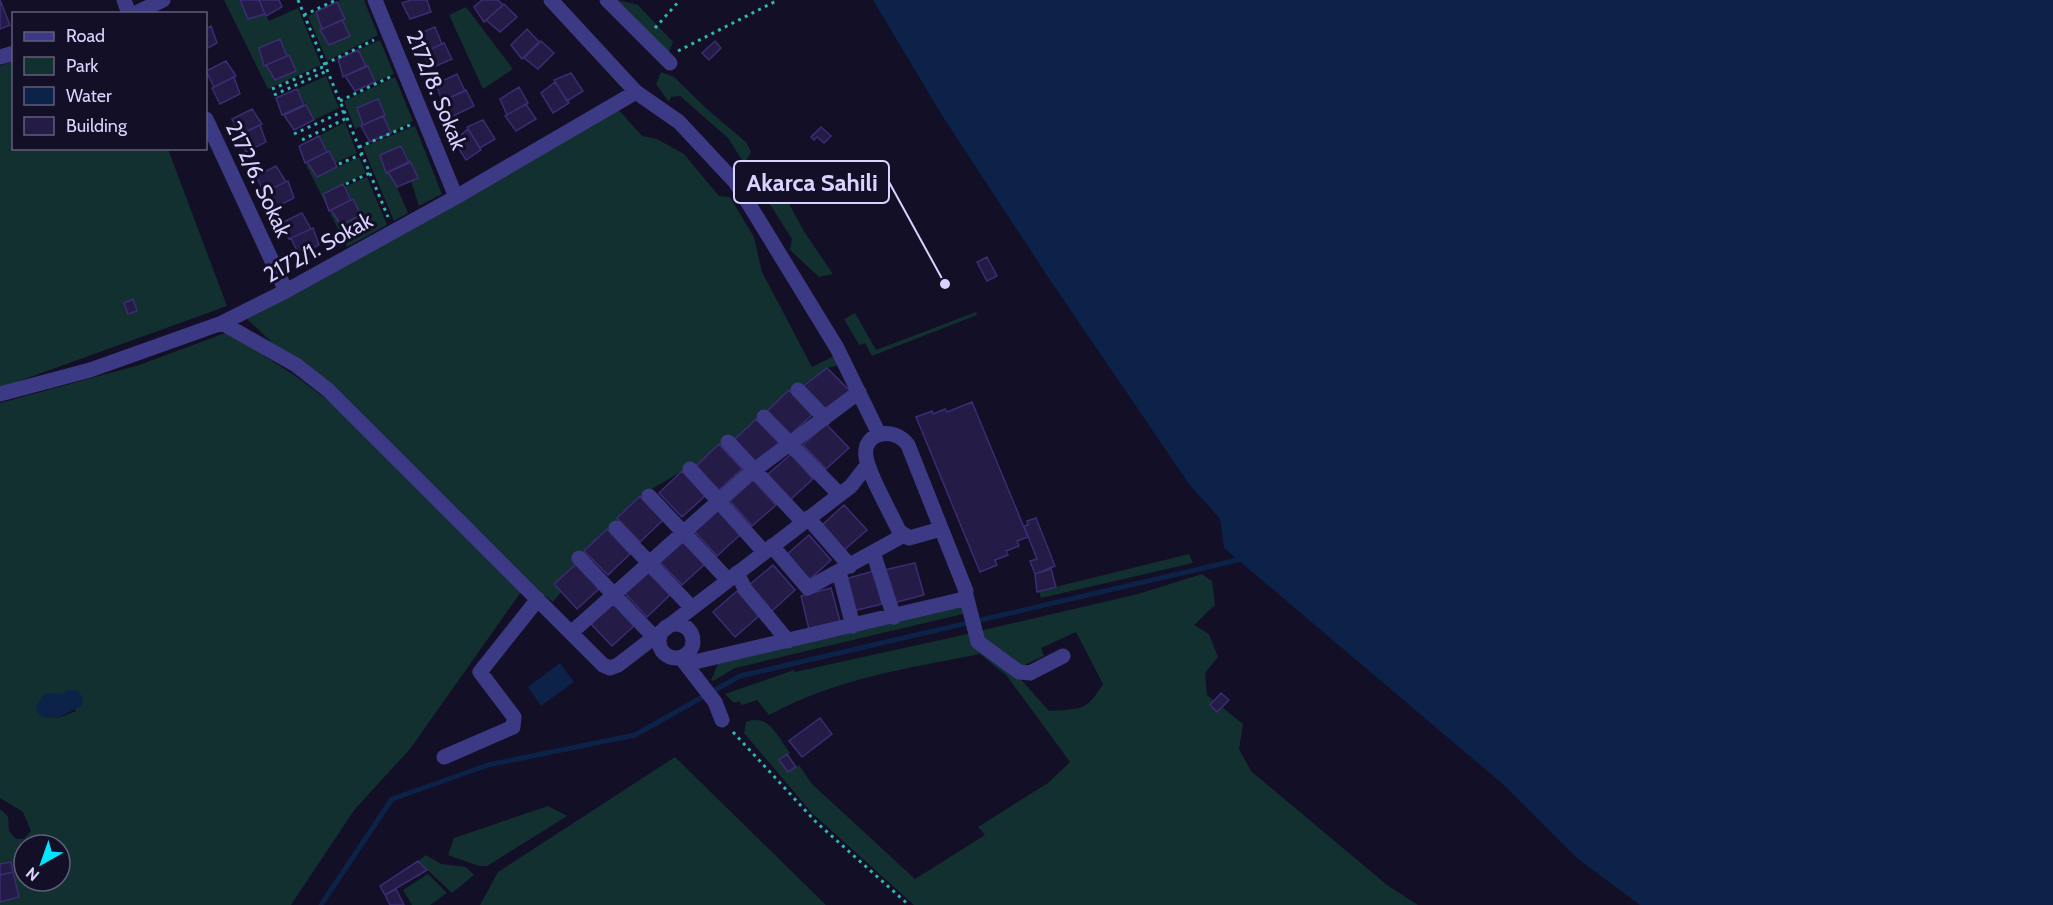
<svg xmlns="http://www.w3.org/2000/svg" width="2053" height="905" font-family="Cabin,sans-serif">
	<style>
		.green { fill: #12302f; fill-rule: evenodd }
		.water { fill: #0c2248 }
		.lines { fill: none; stroke-linecap: round; stroke-linejoin: round }
		.stream { stroke: #0c2248; stroke-width: 5 }
		.building { fill: #241b47; stroke: #3b2d73; stroke-width: 1.5 }
		.path { stroke: #2fb8b0; stroke-width: 3; stroke-dasharray: 3 4.5; stroke-linecap: butt }
		.minor { stroke: #3d3a85; stroke-width: 15 }
		.labels { text-anchor: middle; stroke-width: 6; stroke-linejoin: round; paint-order: stroke }
		.street-label { font-size: 22px; fill: #d9d4ff; stroke: #130f26 }
		.leader { fill: none; stroke: #d9d4ff; stroke-width: 2 }
		.callout-dot { fill: #d9d4ff; stroke: #130f26; stroke-width: 2 }
		.callout { fill: #130f26; stroke: #d9d4ff; stroke-width: 2 }
		.callout-label { font-size: 24px; text-anchor: middle; font-weight: bold; fill: #d9d4ff }
	</style>
	<rect width="100%" height="100%" fill="#130f26"/>
	<path class="green" d="M224,0H240L248,19L265,14L269,21L298,8L321,65L268,89ZM288,55L296,71L276,80L266,65Z
		M341,0H364L378,35L327,61L308,16Z
		M618,0L638,5L673,42L669,52Z
		M466,7L513,69L483,89L449,15Z
		M380,40L394,74L375,82L358,50Z
		M13,61L14,148L168,149L227,306L0,388V66Z
		M661,72L674,77L708,110L746,142L751,152L746,161L742,160L728,138L680,96L671,97L669,102L656,84Z
		M326,76L339,108L314,120L297,89Z
		M395,77L413,121L391,133L383,116L355,129L344,101Z
		M618,109L642,136L657,139L684,154L719,196L730,197L754,237L762,272L812,367L834,356L839,365L827,368L755,419L733,441L730,437L696,466L694,464L640,496L617,517L620,521L609,531L607,529L587,554L554,584L561,592L553,602L531,585L247,319L307,288Z
		M345,122L357,153L335,163L319,136Z
		M415,126L442,194L419,206L411,181L418,178L401,146L383,166L393,178L408,213L394,221L363,147Z
		M359,157L366,173L323,194L328,203L326,204L305,163L313,168L317,177Z
		M759,161L772,173L805,233L833,274L819,277L790,250L792,239L753,178Z
		M367,177L387,225L347,247L329,211L337,216L341,225L361,215L345,187Z
		M976,312L977,315L872,356L865,343L859,345L844,319L855,313L876,350Z
		M228,332L297,377L347,415L521,592L410,749L355,809L291,905H0V902L19,897L11,862L0,864V809L8,816L9,831L16,839H24L31,831L23,812L0,798V403L139,365ZM56,694H63L76,711L58,718ZM24,845H60V881H24Z
		M1189,554L1193,563L1041,598L1039,591Z
		M1202,574L1212,581L1215,605L1194,625L1209,634L1218,657L1205,673L1207,695L1243,724L1239,749L1251,771L1387,885L1418,905H914L812,813L744,733L746,722C769,713 777,736 790,753L780,760L788,772L799,765L812,784L915,879L985,835L978,827L1048,783L1070,762L1007,676L980,654C904,669 838,678 769,715L757,700L742,705L739,701L734,703L725,694L794,670L795,672L972,633L1016,674L1049,711C1081,708 1085,713 1103,684L1076,632L1041,648L1044,656L1020,667L985,642L979,631L1138,594Z
		M965,606L967,613L735,668L713,681L711,680L718,664Z
		M675,757L826,905H480L498,872Z
		M548,806L567,816L487,866H479L448,855L454,838Z
		M426,855L441,864L466,867L474,875L452,893L418,861Z
		M428,874L447,893L430,905H412L403,890Z"/>
	<path class="water" d="M873,0H2053V905H1640L1578,859L1505,786L1224,548L1220,519L1189,484L1050,280L943,117Z
		M560,663L574,682L541,706L528,687Z
		M67,690H76L83,697L82,706L57,718L42,717L36,710L37,704L46,693L63,694Z"/>
	<g class="lines">
		<path class="stream" d="M321,905L392,799L488,765L635,735L740,676L1238,560"/>
	</g>
	<path class="building" d="M0,0L10,25L0,29Z
		M240,0H259L265,14L248,19Z
		M259,0H279L282,7L266,16Z
		M411,0H427L431,12L410,19L402,3Z
		M482,0H498L503,5L484,22L474,7Z
		M337,2L345,19L322,29L316,12Z
		M504,4L517,17L500,32L486,20Z
		M342,20L350,36L329,45L320,30Z
		M211,26L217,43L206,49V29Z
		M435,27L442,44L420,54L414,36Z
		M527,29L539,42L522,59L511,45Z
		M280,39L287,56L264,66L259,48Z
		M541,41L554,53L538,69L524,58Z
		M715,41L721,48L709,60L702,53Z
		M444,43L452,59L431,68L422,53Z
		M358,50L366,66L343,77L338,59Z
		M289,55L296,71L275,80L266,65Z
		M226,61L236,76L214,87L206,71Z
		M368,66L375,82L355,91L345,76Z
		M571,73L583,91L567,101L554,80Z
		M457,74L465,91L442,101L436,84Z
		M234,77L240,94L220,104L212,88Z
		M555,82L569,103L553,113L541,93Z
		M519,87L528,103L507,115L500,99Z
		M297,89L304,105L282,115L276,98Z
		M466,90L474,106L453,116L444,100Z
		M378,99L385,115L363,125L357,108Z
		M526,104L536,119L516,131L505,116Z
		M306,105L314,120L294,130L284,115Z
		M252,109L262,124L240,135L232,119Z
		M383,116L391,133L370,142L361,126Z
		M483,120L495,139L480,148L467,127Z
		M260,125L266,142L246,152L238,135Z
		M821,127L831,136L824,143L817,137L814,140L811,137Z
		M468,129L481,150L466,160L454,141Z
		M319,136L327,152L305,163L299,146Z
		M401,146L409,163L386,173L380,155Z
		M329,151L337,167L317,177L307,162Z
		M410,161L418,178L397,187L388,172Z
		M276,166L286,182L264,192L256,176Z
		M288,181L294,198L274,208L266,191Z
		M343,184L351,200L329,211L323,194Z
		M353,199L361,215L341,225L331,210Z
		M302,213L311,229L289,239L281,223Z
		M313,228L319,245L299,255L291,238Z
		M987,257L997,276L987,281L977,262Z
		M133,299L137,311L128,314L124,303Z
		M827,368L851,392L825,411L802,387Z
		M789,390L812,415L789,436L766,412Z
		M972,402L1028,537L1017,541L1019,546L1006,551L1008,555L995,560L997,565L980,572L916,417L932,411L933,414L945,409L947,412Z
		M756,419L779,443L756,465L733,441Z
		M826,424L849,448L826,469L803,445Z
		M719,444L742,469L719,490L696,466Z
		M791,454L813,479L790,500L767,475Z
		M682,471L705,496L682,517L659,493Z
		M753,480L776,505L752,526L730,501Z
		M640,496L663,520L640,542L617,518Z
		M844,505L867,530L843,551L821,526Z
		M718,510L740,535L717,556L694,531Z
		M1036,518L1055,566L1035,574L1030,561L1037,559L1024,526L1028,525L1027,521Z
		M607,529L630,554L608,575L584,551Z
		M809,535L831,560L808,581L785,556Z
		M682,539L705,564L682,585L659,561Z
		M577,563L600,588L577,609L554,584Z
		M915,563L924,595L893,603L884,570Z
		M773,565L795,590L772,611L749,585Z
		M1051,569L1056,587L1037,592L1035,574Z
		M647,571L670,595L647,617L624,592Z
		M874,571L882,604L853,611L845,579Z
		M831,588L840,621L809,629L801,596Z
		M737,591L759,616L735,637L713,612Z
		M612,600L635,625L612,646L589,622Z
		M1221,693L1229,700L1217,712L1210,705Z
		M820,718L832,734L802,757L789,741Z
		M787,754L796,767L788,772L779,760Z
		M418,861L427,870L385,895L380,886Z
		M11,862L13,872L0,875V864Z
		M13,872L19,897L0,902V875Z
		M396,889L404,905H390L385,895Z"/>
	<g class="lines">
		<path class="path" d="M298,0L388,217
			M304,15L336,0
			M655,28L680,0
			M678,51L778,0
			M325,64L374,40
			M272,89L325,66
			M274,95L327,71
			M340,101L390,77
			M294,134L344,111
			M302,140L347,118
			M359,147L410,125
			M339,164L362,154
			M346,184L370,173
			M733,732L816,822L909,905"/>
		<path class="minor" d="M124,0L129,14
			M375,0L456,197
			M551,0L636,92L679,122L736,183L837,348L879,434
			M607,0L670,63
			M134,14L163,0
			M0,57L14,53
			M206,119L286,291
			M222,323L296,365L328,390L603,665L610,668L618,665L851,486L868,464
			M798,390L825,418
			M0,394L90,370L222,323L286,291L456,197L636,92
			M764,417L839,494
			M728,442L803,522
			M690,469L764,552
			M649,496L728,580
			M808,518L850,566
			M616,528L692,608
			M772,546L808,588L904,535
			M873,552L894,617
			M579,558L654,637
			M839,572L853,626
			M737,573L745,589L788,641
			M966,595L978,642L1019,672L1030,673L1063,656
			M659 641a17 17 0 1 1 34 0a17 17 0 1 1-34 0Z
			M572,632L749,474L859,392
			M681,658L715,702L722,720
			M686,664L964,599L966,591L908,445C895,426 862,431 866,457C869,476 891,513 899,531L909,538L941,529
			M444,757L513,727L514,717L480,672L538,599"/>
	</g>
	<g class="labels">
		<g class="street-label">
			<text transform="translate(437 90) rotate(68)" y="8">2172/8. Sokak</text>
			<text transform="translate(259 179) rotate(65)" y="8">2172/6. Sokak</text>
			<text transform="translate(318 247) rotate(-29)" y="8">2172/1. Sokak</text>
		</g>
	</g>
	<path class="leader" d="M945 284L889 182"/>
	<circle class="callout-dot" cx="945" cy="284" r="6"/>
	<rect class="callout" x="734" y="161" width="155" height="42" rx="6"/>
	<g class="callout-label">
		<text x="812" y="191">Akarca Sahili</text>
	</g>
	<rect x="12" y="12" width="195" height="138" fill="#130f26" stroke="#625e7d" stroke-width="1.5"/>
	<rect x="24" y="32" width="30" height="9" fill="#3d3a85" stroke="#625e7d" stroke-width="1.5"/>
	<text x="66" y="42" font-size="18" fill="#d9d4ff">Road</text>
	<rect x="24" y="57" width="30" height="18" fill="#12302f" stroke="#625e7d" stroke-width="1.5"/>
	<text x="66" y="72" font-size="18" fill="#d9d4ff">Park</text>
	<rect x="24" y="87" width="30" height="18" fill="#0c2248" stroke="#625e7d" stroke-width="1.5"/>
	<text x="66" y="102" font-size="18" fill="#d9d4ff">Water</text>
	<rect x="24" y="117" width="30" height="18" fill="#241b47" stroke="#625e7d" stroke-width="1.5"/>
	<text x="66" y="132" font-size="18" fill="#d9d4ff">Building</text>
	<g transform="translate(42 863) rotate(220)"><circle r="28" fill="#130f26" stroke="#625e7d" stroke-width="1.5"/>
	<path d="M0-4.5L10 22L0 15L-10 22Z" fill="#00e5ff"/>
	<text y="-9" font-size="16" font-weight="bold" text-anchor="middle" fill="#d9d4ff">N</text>
	</g>
</svg>
